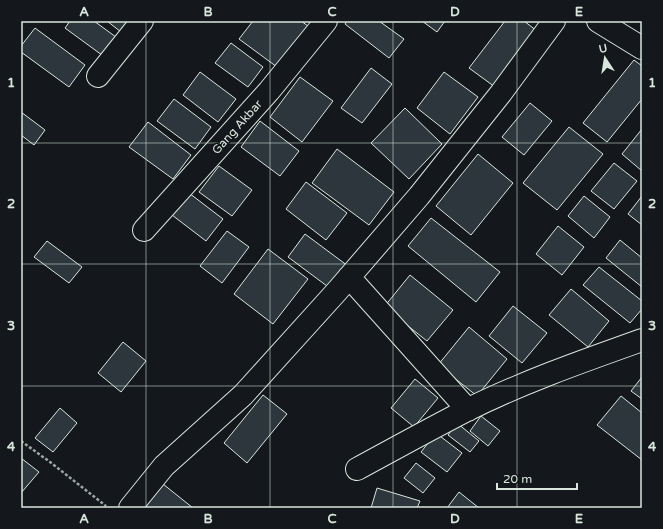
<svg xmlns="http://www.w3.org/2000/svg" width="663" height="529" font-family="'Varela Round',sans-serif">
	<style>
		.building { fill: #2c363c; stroke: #d8e6dc }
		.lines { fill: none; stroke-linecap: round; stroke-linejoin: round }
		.minor-casing { stroke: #d8e6dc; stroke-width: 24 }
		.path { stroke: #9da8a2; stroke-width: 2.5; stroke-dasharray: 3 2; stroke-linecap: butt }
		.minor { stroke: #14181c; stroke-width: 22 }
		.grid { fill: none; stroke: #d8e6dc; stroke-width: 1; stroke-opacity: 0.55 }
		.labels { text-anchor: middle; stroke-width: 3; stroke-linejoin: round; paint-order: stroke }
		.street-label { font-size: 12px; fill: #d8e6dc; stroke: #14181c }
		.neatline { fill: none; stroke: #d8e6dc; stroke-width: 1.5 }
		.grid-label { font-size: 13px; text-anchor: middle; font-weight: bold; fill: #d8e6dc }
	</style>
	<rect width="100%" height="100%" fill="#14181c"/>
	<path class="building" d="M70,21H94L120,40L106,58L65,28Z
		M107,21H129L121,32Z
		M253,21H301L308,26L277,67L239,39Z
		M347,21H379L404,39L389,58L345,24Z
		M422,21H445L437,32Z
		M505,21H524L537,31L495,87L469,68Z
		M35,28L85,65L69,87L21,52V46Z
		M231,43L263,67L248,87L215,63Z
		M634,60L642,66V99L607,142L583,123Z
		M371,68L392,84L362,123L341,108Z
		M200,72L236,99L218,122L183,95Z
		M444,72L478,97L450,134L417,108Z
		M300,77L333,101L302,142L270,117Z
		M174,99L211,127L195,149L157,121Z
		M530,103L552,121L524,155L502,137Z
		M405,108L442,144L409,179L371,143Z
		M21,112L45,130L34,145L21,135Z
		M260,121L299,151L280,176L241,147Z
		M148,122L191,155L173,179L129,147Z
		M569,127L603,154L557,210L523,183Z
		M642,129V171L622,154Z
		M337,149L394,192L369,225L312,183Z
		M478,154L513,183L471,235L436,206Z
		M614,163L637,181L614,209L591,191Z
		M219,166L252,190L232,216L199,192Z
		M306,182L347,213L326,240L286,209Z
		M189,193L223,219L206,241L172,215Z
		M584,196L610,217L594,238L568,216Z
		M642,196V225L628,214Z
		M431,218L500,272L476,302L408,246Z
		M558,226L584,247L562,275L536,254Z
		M227,231L249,247L222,283L200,266Z
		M305,234L348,266L331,289L288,257Z
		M620,240L642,258V287L606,258Z
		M47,241L82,267L69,283L34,257Z
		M268,249L308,279L273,324L234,294Z
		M599,267L642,301V309L630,323L583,285Z
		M410,275L453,310L427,341L384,307Z
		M571,289L609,321L588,347L549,315Z
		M513,306L547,333L522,363L489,336Z
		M469,327L507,359L477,396L438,365Z
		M123,342L146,361L121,392L98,373Z
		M642,377V399L631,391Z
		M415,379L438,398L414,427L391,408Z
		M263,395L287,414L247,463L224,443Z
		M621,396L642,413V460L597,425Z
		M60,408L77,423L53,452L35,438Z
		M481,416L500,431L488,446L470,431Z
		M457,423L479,441L470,452L448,435Z
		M436,433L462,453L447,472L421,452Z
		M21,458L39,472L21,493Z
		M416,463L435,478L423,493L404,478Z
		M158,480L193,508H135Z
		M377,488L420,501L417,508H371Z
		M459,492L479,508H447Z"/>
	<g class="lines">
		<defs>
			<path id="minor" d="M598,21L642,48
				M98,76L142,21
				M144,230L269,91L326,21
				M349,277L468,410
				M357,469C394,449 430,429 467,410C523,382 583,361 642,340
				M130,508L164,466L243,395L338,290L419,196L501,93L554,21"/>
		</defs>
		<use href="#minor" class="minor-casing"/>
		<path class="path" d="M21,441L50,462L106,506"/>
		<use href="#minor" class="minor"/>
	</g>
	<path class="grid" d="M146,21V508M270,21V508M393,21V508M517,21V508M21,143H642M21,264H642M21,386H642"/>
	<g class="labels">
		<g class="street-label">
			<text transform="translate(237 127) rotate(-48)" y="4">Gang Akbar</text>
		</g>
	</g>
	<rect width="663" height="529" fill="none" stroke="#14181c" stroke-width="44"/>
	<g transform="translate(605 58) rotate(348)" stroke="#14181c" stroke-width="3" paint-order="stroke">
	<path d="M0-3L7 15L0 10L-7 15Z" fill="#d8e6dc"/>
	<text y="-6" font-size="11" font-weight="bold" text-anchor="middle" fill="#d8e6dc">U</text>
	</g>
	<path d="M497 483v6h80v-6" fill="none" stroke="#d8e6dc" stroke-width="2"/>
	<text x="503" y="483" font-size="12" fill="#d8e6dc" stroke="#14181c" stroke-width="3" paint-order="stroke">20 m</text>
	<rect x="22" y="22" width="619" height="485" class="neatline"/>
	<g class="grid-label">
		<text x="84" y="16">A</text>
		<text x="208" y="16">B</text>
		<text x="332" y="16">C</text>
		<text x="455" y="16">D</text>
		<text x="579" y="16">E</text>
		<text x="11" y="87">1</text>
		<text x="652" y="87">1</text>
		<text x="11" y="208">2</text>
		<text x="652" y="208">2</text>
		<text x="11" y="330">3</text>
		<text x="652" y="330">3</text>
		<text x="11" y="451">4</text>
		<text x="652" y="451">4</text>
		<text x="84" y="523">A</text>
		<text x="208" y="523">B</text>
		<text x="332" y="523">C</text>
		<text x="455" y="523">D</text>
		<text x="579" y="523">E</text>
	</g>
</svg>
